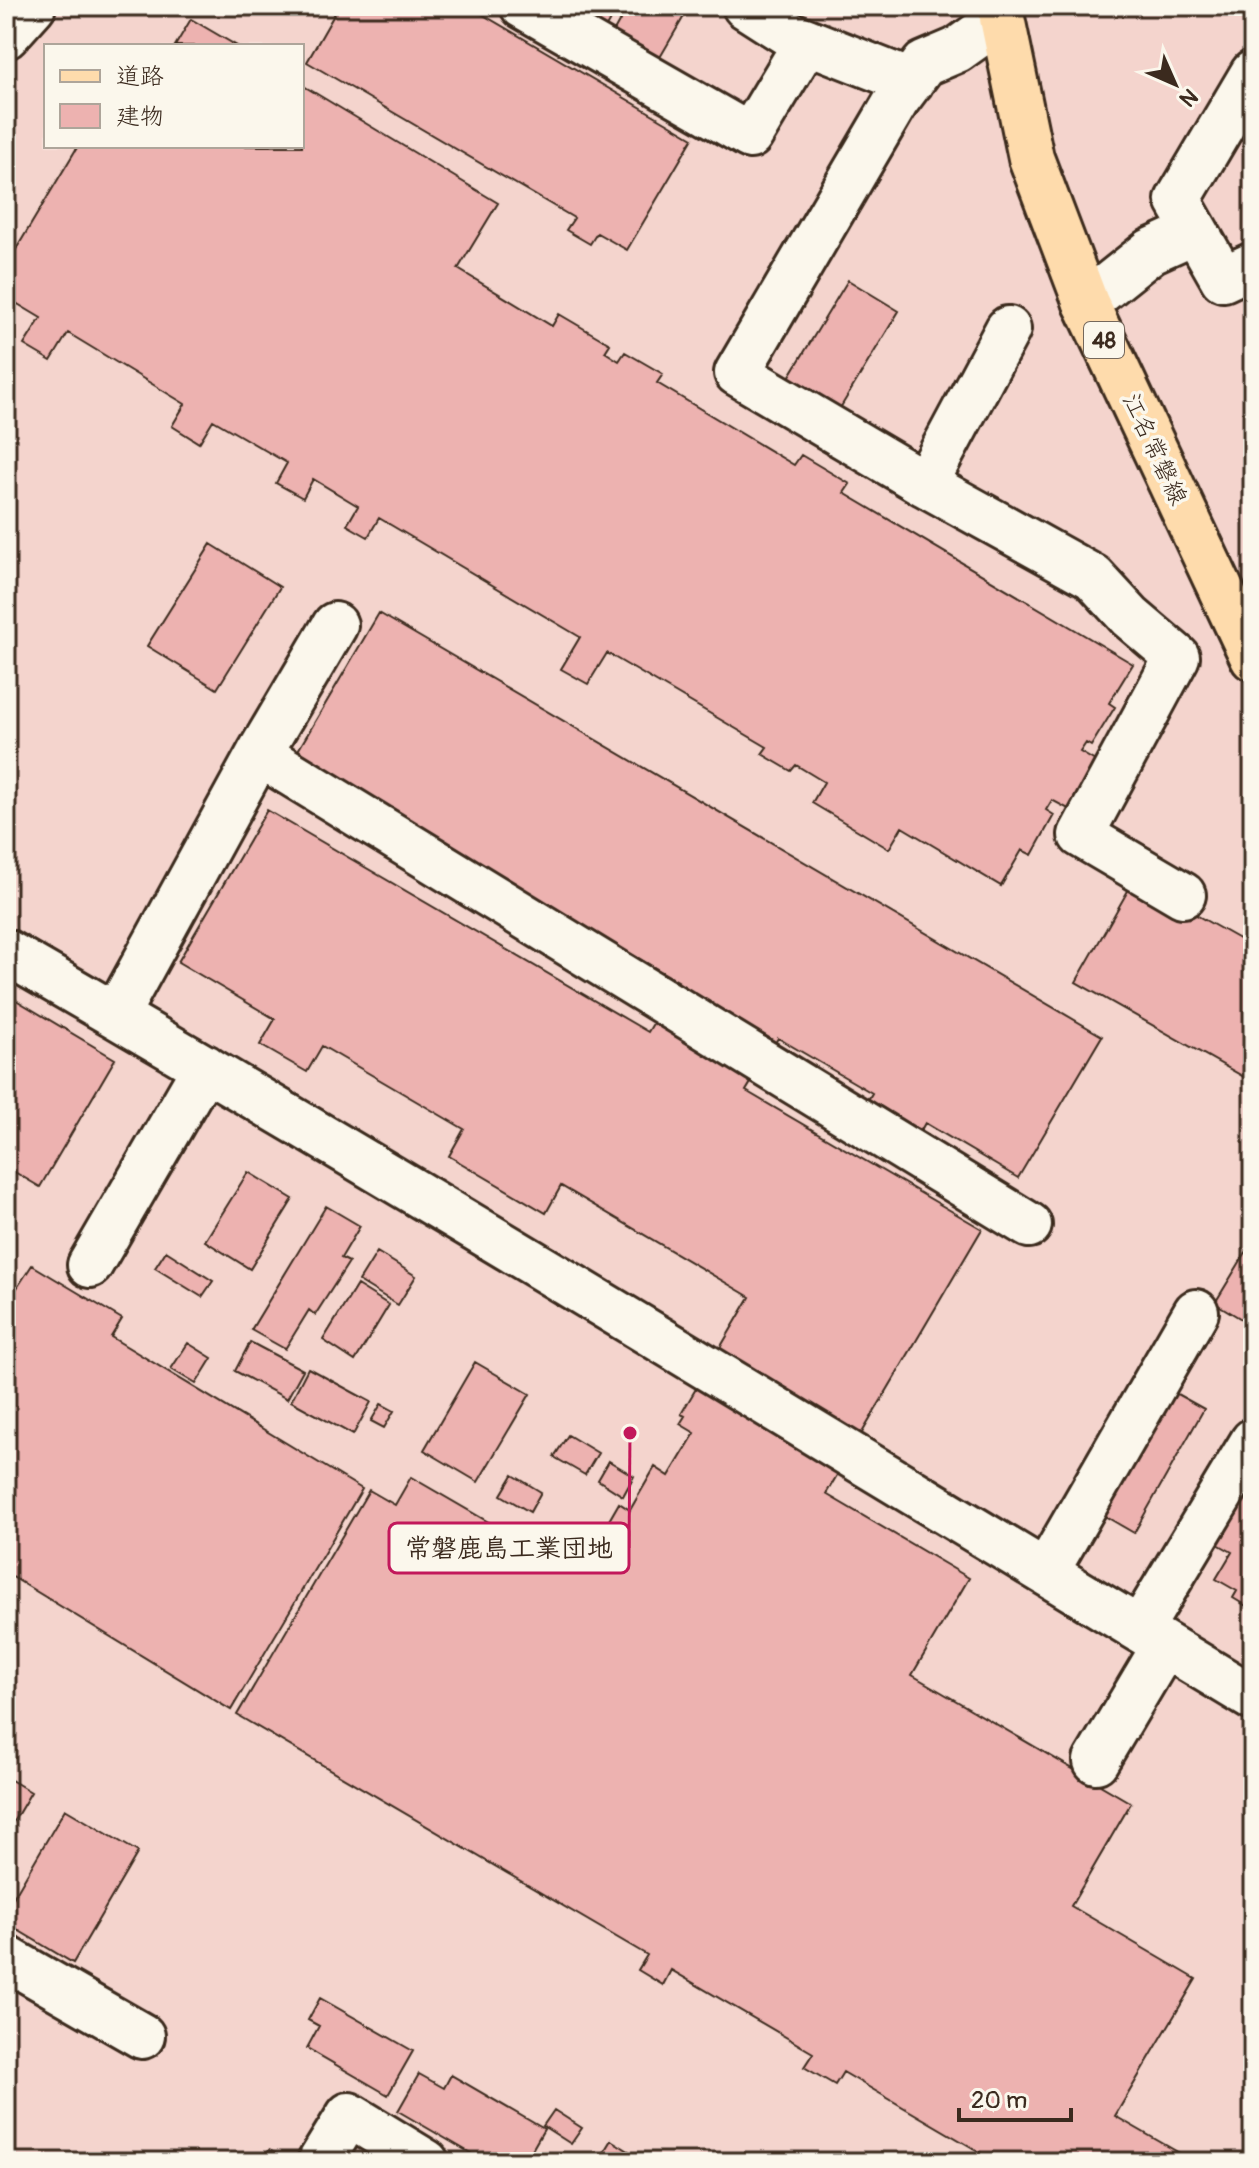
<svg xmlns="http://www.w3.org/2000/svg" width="1259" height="2168" font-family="Pangolin,'Klee One',sans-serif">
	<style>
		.built { fill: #f4d4cd; fill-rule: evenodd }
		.building { fill: #edb2b0; stroke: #3b2a1e; stroke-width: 2 }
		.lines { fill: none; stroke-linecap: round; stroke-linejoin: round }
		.minor-casing { stroke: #3b2a1e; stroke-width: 50 }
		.major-casing { stroke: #3b2a1e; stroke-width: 50 }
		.minor { stroke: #fbf7ec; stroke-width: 44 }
		.major { stroke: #fedbac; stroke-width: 44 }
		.labels { text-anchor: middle; stroke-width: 7; stroke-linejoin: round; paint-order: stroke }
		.shield { fill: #fbf7ec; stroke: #75685c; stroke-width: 2 }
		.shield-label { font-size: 22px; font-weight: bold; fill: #3b2a1e }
		.street-label { font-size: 24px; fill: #3b2a1e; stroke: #fbf7ec }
		.leader { fill: none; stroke: #c2185b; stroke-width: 3 }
		.callout-dot { fill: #c2185b; stroke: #fbf7ec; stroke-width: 3 }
		.callout { fill: #fbf7ec; stroke: #c2185b; stroke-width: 3 }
		.callout-label { font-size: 26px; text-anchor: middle; font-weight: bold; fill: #3b2a1e }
	</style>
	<rect width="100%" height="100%" fill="#f7e2da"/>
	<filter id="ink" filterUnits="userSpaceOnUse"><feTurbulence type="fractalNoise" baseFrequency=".0125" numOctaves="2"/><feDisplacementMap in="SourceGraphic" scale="16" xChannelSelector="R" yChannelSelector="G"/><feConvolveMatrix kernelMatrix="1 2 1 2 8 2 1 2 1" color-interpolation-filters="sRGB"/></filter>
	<g filter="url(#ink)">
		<path class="built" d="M6,6H1253V681L1244,685L1253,705V2162H6ZM46,46H302V146H46Z"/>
		<path class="building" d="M339,6H468L693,138L627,250L597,233L590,244L566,230L574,218L307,62Z
			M558,6H618L603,32Z
			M628,6H690L655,66L609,40Z
			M191,19L237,46H175Z
			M302,85L498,203L458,269L552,326L559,314L610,344L605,352L619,361L625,352L663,374L657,383L794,465L801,455L850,484L844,493L1133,664L1109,703L1115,707L1091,746L1086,743L1080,752L1102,765L1074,812L1052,800L1046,810L1054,815L1032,855L1022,850L1001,886L902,827L889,849L812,803L824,782L796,765L791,771L762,754L767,747L607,653L588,684L561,669L580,637L379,518L368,537L347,525L358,506L313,479L303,498L276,483L287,463L213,420L199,443L172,426L185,404L68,333L51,361L24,345L41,318L6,297V266L78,146H302Z
			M848,280L899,311L839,410L788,379Z
			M211,544L280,587L217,689L147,646Z
			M379,613L1102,1036L1018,1178L925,1123L903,1162L850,1131L872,1093L778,1038L746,1091L982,1229L826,1494L969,1578L912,1675L1131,1803L1071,1906L1196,1979L1115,2116L1195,2162H997L843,2072L835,2085L804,2067L813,2053L671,1970L663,1985L638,1970L647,1955L237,1715L369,1490L395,1505L411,1477L578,1574L619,1503L630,1510L655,1467L669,1476L695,1433L680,1424L685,1416L681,1414L750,1297L561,1186L546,1213L449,1156L464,1129L322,1046L307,1072L260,1045L275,1019L178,962L267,810L648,1032L678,981L293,759Z
			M1134,880L1253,947V1082L1076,982Z
			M6,994L115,1059L40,1187L6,1167Z
			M248,1172L293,1199L250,1269L205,1241Z
			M326,1206L360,1226L341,1258L349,1262L315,1315L309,1310L285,1349L251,1330Z
			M166,1251L213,1281L202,1297L155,1268Z
			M377,1252L416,1276L398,1305L359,1281Z
			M1246,1252L1253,1256V1326L1215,1303Z
			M32,1265L122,1319L111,1337L362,1489L231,1710L6,1573V1281L17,1288Z
			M357,1285L389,1305L355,1361L323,1340Z
			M250,1342L303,1370L287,1399L235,1371Z
			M188,1343L212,1358L196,1384L171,1369Z
			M475,1362L530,1394L478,1482L424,1450Z
			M308,1368L371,1402L353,1435L291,1401Z
			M1166,1388L1204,1409L1134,1533L1096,1511Z
			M381,1404L394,1411L384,1428L371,1421Z
			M568,1435L598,1453L585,1475L554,1457Z
			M609,1461L634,1476L623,1496L598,1480Z
			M513,1475L541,1492L530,1512L501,1495Z
			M1253,1481V1610L1233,1598L1237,1591L1216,1579L1232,1552L1216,1543Z
			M6,1777L31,1792L6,1834Z
			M65,1809L138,1852L73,1963L6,1923V1910Z
			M320,1998L413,2051L388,2095L307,2048L319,2026L308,2020Z
			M419,2074L444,2088L451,2075L544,2129L525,2162H486L398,2111Z
			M554,2110L582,2128L571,2144L543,2126Z
			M611,2140L646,2162H606L600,2158Z
			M269,2150L289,2161L288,2162H262Z"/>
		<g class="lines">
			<defs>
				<path id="minor" d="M523,6L750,136L807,41
					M745,6L789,34L911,82
					M1002,18L957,50L924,64L897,100L737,373L925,484L1093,577L1130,617L1177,657L1081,835L1183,895
					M6,36L33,6
					M1253,73L1178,200L1223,279L1253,265
					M1086,303L1151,251L1195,231
					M925,484L1008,329
					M259,754L1029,1225
					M6,952C426,1194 838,1448 1253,1698
					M116,1015L259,754L335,625
					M90,1265L205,1067
					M1046,1572L1196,1312
					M1140,1629L1253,1441
					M1096,1761L1165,1645
					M6,1958L142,2036
					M320,2162L349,2115L426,2162"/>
				<path id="major" d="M1002,6V18L1031,158L1086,303L1253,658"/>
			</defs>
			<use href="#minor" class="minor-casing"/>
			<use href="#major" class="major-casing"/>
			<use href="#minor" class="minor"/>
			<use href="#major" class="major"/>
		</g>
	</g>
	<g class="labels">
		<rect class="shield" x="1084" y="322" width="40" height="36" rx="6"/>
		<g class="shield-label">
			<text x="1104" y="348">48</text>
		</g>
		<g class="street-label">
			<text transform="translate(1155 449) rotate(65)" y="8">江名常磐線</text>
		</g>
	</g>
	<path class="leader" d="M630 1433L629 1548"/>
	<circle class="callout-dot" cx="630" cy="1433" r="8"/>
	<rect class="callout" x="389" y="1523" width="240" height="50" rx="8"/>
	<g class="callout-label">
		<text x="509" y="1557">常磐鹿島工業団地</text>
	</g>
	<rect width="1259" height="2168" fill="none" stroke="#fbf7ec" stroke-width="32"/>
	<rect x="16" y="16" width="1227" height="2136" fill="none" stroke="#3b2a1e" stroke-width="3" filter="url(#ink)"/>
	<rect x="44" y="44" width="260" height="104" fill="#fbf7ec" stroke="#aea59a" stroke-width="2"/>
	<rect x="60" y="70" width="40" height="12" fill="#fedbac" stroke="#aea59a" stroke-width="2"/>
	<text x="116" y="84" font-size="24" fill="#3b2a1e">道路</text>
	<rect x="60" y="104" width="40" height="24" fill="#edb2b0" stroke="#aea59a" stroke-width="2"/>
	<text x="116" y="124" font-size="24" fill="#3b2a1e">建物</text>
	<g transform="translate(1175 84) rotate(135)" stroke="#fbf7ec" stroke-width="6" paint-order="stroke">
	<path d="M0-6L14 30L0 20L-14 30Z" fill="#3b2a1e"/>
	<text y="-12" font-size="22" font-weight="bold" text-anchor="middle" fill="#3b2a1e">N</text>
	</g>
	<path d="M959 2108v12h112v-12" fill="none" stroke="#3b2a1e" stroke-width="4"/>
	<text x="971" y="2108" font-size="24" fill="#3b2a1e" stroke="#fbf7ec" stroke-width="6" paint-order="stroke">20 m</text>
</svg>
